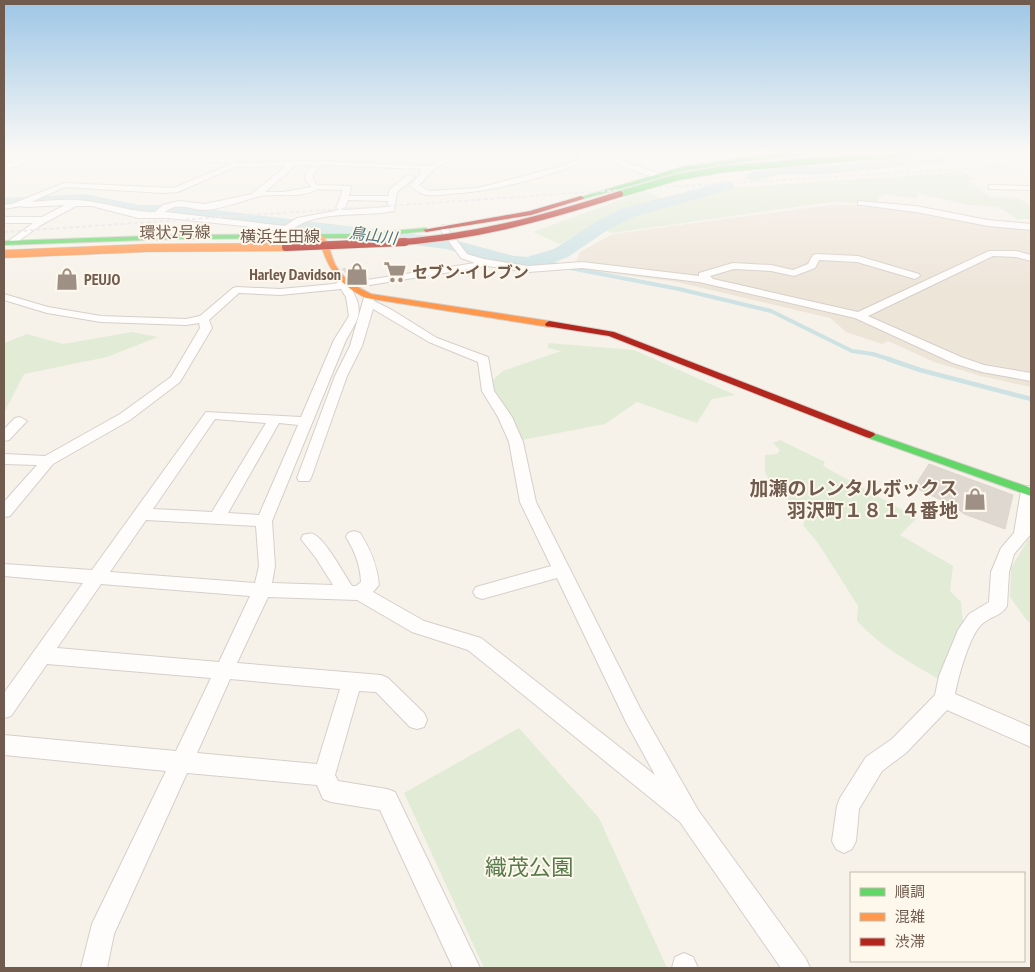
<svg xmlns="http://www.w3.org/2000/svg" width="1035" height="972" font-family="'PT Sans Narrow','Noto Sans JP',sans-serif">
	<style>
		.residential { fill: #eee5d9 }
		.education { fill: #f3eaf1 }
		.green { fill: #e2ebd6 }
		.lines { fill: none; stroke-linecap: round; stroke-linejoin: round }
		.stream-far1 { stroke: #cee2e4; stroke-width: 4 }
		.stream { stroke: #cee2e4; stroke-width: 4.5 }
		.river { fill: #cee2e4; fill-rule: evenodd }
		.building { fill: #dfd8d0; stroke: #ded5cd }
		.street-casing { stroke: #d5cfc9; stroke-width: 2 }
		.fast-casing { stroke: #d5cfc9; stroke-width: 2 }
		.slow-casing { stroke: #d5cfc9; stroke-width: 2 }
		.jam-casing { stroke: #d5cfc9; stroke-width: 2 }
		.street { fill: #fefdfc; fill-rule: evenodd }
		.fast { fill: #63d668; fill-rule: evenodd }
		.slow { fill: #ff974d; fill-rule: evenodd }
		.jam { fill: #b3261e; fill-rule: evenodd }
		.rail { stroke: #e4e2e4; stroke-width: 2; stroke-dasharray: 4 2.5; stroke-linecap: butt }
		.fast-bridge-casing { stroke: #d4cdc7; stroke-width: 8; stroke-linecap: butt }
		.slow-bridge-casing { stroke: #d4cdc7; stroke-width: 9; stroke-linecap: butt }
		.jam-bridge-far1-casing { stroke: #d4cdc7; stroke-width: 8; stroke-linecap: butt }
		.jam-bridge-casing { stroke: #d4cdc7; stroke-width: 9; stroke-linecap: butt }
		.fast-bridge { stroke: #63d668; stroke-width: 6 }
		.slow-bridge { stroke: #ff974d; stroke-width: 8 }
		.jam-bridge-far1 { stroke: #b3261e; stroke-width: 6 }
		.jam-bridge { stroke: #b3261e; stroke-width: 8 }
		.labels { text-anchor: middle; stroke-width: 4; stroke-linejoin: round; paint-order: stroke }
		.far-street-label { font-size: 16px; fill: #705b4e; stroke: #fdf7ec }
		.far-water-label { font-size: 16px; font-style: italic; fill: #4a7681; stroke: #fdf7ec }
		.far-poi-label { font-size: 16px; font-weight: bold; fill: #705b4e; stroke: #fdf7ec; text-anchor: start }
		.poi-label { font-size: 19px; font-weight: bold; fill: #705b4e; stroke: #fdf7ec; text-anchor: end }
		.near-park-label { font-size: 22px; fill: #567a4a; stroke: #fdf7ec }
	</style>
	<rect width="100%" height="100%" fill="#f6f2ea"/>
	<path class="residential" d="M838,204L917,211L951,219L1031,229V387L981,376L934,362L888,341L882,344L846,332L830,318L677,282L585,270L576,262L580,252L613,234Z"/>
	<path class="education" d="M281,153H453L428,165L364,160L279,161Z"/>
	<path class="green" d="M284,153H440L422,161L398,159L283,160Z
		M962,172L978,179L968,180L990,197L1019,198L1031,206V219H1017L998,207L970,205L919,194L915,199L885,194L878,198L876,204L831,202L613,233L603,230L622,218L647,209L680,202L723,188Z
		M644,191L665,200L614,213L560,244L533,232Z
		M132,332L158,337L107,357L24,374L4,413V343L27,334L63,344Z
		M548,343L634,350L735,395L712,399L697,423L637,402L605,424L522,440L489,383L503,371L561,351L548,348Z
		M780,440L825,462L823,466L917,518L900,535L953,566L950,591L961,602L963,622L942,681C911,663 881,647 857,621L858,606L818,543L803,525L807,516L770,483L765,471V455L777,454L780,450L773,443Z
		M1029,538L1031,540V623L1028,622L1010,597L1011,568Z
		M519,728L599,818L667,968H484L404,793Z"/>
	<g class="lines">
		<path class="stream-far1" d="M540,261L562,266
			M570,268L679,289L771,311L852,351L873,354L892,360"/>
		<path class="stream" d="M888,359L920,370L1031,399"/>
		<path class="river" d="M960,153H1007L1005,156L1000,157L816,175L785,174L753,181L748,179L745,176L748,173L785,166L816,167Z
			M726,181L732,183L734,186L732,189L633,217L606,231L568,257L547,265L527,269L513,268L446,249L173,215H140L85,204L4,208V198L85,194L140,205H173L447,238L514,256L527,257L554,249L594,223L621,209Z"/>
	</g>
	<path class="building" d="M359,266L369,278L353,280L342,269Z
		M929,464L1013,495L1005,529L964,514L955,507L914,487Z"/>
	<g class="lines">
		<defs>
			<path id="street" d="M16,153H94L90,155L54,158L38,157L15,167L4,168V164L29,156L17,154Z
				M454,153H463L435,168L419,185L429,191L478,188L558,167L581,159L558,154L557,153L589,156L604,155L664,175C651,184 608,153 587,161C543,178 496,191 449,194C442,195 433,196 426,195C419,193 415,190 410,185L421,174L419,172L422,169L321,165L313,174V179L317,185L351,186L349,196H388L390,189L408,175L415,177L397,192L394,211C364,217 320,210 294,228L322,234V238L319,239L287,232L243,226L168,218H138L92,206H76L41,225L13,245L10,244V240L33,223H4V217H42L65,205L25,207L21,206L4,209V205L12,204L64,183L174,188L231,164L194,160L193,158L197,156L236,160L239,163L321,161L430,166ZM313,165L305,174V179L311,187L284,192H265L295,166ZM286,166L252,194L205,204L179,201L163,205L155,212C133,212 114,205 93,202C73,198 51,200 31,202L65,187L163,193L178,192L235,167ZM318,189L343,190L335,211L297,218L285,226L165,212C178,201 190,210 205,210C223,209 243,200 261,196C279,193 301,199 318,189ZM348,200L388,201L387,207L344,210Z
				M681,153H690L715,163L708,165Z
				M989,185L1031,186V190L992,189H989Z
				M858,201L916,206L988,220L1031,224V230L988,226L916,212L861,205H858Z
				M443,225L446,226L467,254L484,259L528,266L582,262L699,276V273L733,263L771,265L793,270L808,264L813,255L816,254L858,256L919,274L920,276L915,279L857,262L819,260L815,268L794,276L771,271L734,269L710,276L713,279L858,312L989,251H1016L1031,255V261L1016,257L993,256L868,316L961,357L984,365L1031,373V381L982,372L953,363L855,318L699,282L582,268L528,272L488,266L351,288C365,312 358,319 346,340L272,521L275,566L272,583L333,585L316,558L301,539L303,535C307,534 311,532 315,535C327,542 343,573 352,586H356L361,582C360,564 355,552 346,537L348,533L354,531L360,533C371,550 377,565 379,585L373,592L424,621L481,638L655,775L626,722L557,578L482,599L476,597L473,592L476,587L551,566L520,502L509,442L498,417L482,391L478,362L429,342L373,309L362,346L347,376L311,478L309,481H299L297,478L335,376L350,346L365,294H373L374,301L392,310L437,338L488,357L494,391L512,417L523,442L536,502L640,708L698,810L806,959L810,968H781L680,822L468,650L412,632L357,600L268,597L237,663L381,675L388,678L424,713L427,720L424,727L417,729L410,727L376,692L359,691L335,775L338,781L387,789L395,792L480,968H453L380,810L331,802L323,799L317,785L187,773L114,934L107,968H81L92,924L166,771L4,755V735L176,751L211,678L47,664L11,716L4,718V693L83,583L4,576V564L92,570L206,412L301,417L334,340L349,316L346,297L341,289L280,295L239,293L209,320L212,328L180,382L130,420L53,464L10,516L4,517V502L37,465L4,464V454L45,456L120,414L171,377L200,328L199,323L186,325L101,322L47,313L4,300V294L48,307L101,316L186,319L200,316L233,288L237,287L280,289L334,284L343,280L348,283L475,263L461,258L439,228ZM215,419L266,423L212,512L153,509ZM279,423L298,425L259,515L228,513ZM146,520L256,526L259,566L255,583L110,572ZM101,584L250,596L219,662L57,648ZM230,679L340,689L317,764L197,753Z
				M20,417L27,421L9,440L4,441V429L15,418Z
				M1029,486L1031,487L1030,535L1014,554L1009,572L1007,606C1002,616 989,617 982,624C969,636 958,678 955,694L1031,727V747L947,710L906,753L882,771L859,809L856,841L852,849L844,853L836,849L832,841L837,806L840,798L866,757L892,739L935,695L939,676L958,630L969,614L989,602L991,572L1001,548L1014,533L1021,491L1024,487Z
				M684,953L693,957L698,968H672L675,957Z"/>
			<path id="fast" d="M803,153H823L762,159L683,171L583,199L578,198L682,167L762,155Z
				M920,153H939L882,159L879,157Z
				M426,228L429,230L428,231L358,238L176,239L4,245V241L176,235L358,234Z
				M870,432L1031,488V496L866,437L865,435Z"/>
			<path id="slow" d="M321,234C329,239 331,258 336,266C344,280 357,287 371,294L549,321L553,324L549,327L366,298C336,283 327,267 318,236Z"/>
			<path id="jam" d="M581,196L584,198L583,199L531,215L426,232L423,230L530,211Z
				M549,321L614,332L874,433L875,435L870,438L866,437L609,336L546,326L545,324Z"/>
		</defs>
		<use href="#street" class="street-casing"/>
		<use href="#fast" class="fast-casing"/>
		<use href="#slow" class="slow-casing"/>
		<use href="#jam" class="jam-casing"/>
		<use href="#street" class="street"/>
		<use href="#fast" class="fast"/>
		<use href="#slow" class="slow"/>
		<use href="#jam" class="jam"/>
		<path class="rail" d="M4,232L665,187L1031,165"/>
		<defs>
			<path id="fast-bridge" d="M620,194L678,177L724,169L906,153"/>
			<path id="slow-bridge" d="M4,254L146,248L286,247"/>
			<path id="jam-bridge-far1" d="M389,243C473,238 541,219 620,194"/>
			<path id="jam-bridge" d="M286,247L405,242"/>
		</defs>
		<use href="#fast-bridge" class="fast-bridge-casing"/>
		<use href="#slow-bridge" class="slow-bridge-casing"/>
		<use href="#jam-bridge-far1" class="jam-bridge-far1-casing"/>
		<use href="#jam-bridge" class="jam-bridge-casing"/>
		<use href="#fast-bridge" class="fast-bridge"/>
		<use href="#slow-bridge" class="slow-bridge"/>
		<use href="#jam-bridge-far1" class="jam-bridge-far1"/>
		<use href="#jam-bridge" class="jam-bridge"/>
	</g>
	<linearGradient id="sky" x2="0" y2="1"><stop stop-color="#9dc6e6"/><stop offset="0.53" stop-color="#fbf9f6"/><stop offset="1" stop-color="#fbf9f6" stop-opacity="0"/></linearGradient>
	<rect width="1035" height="289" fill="url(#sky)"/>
	<defs>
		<symbol id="supermarket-bare" viewBox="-9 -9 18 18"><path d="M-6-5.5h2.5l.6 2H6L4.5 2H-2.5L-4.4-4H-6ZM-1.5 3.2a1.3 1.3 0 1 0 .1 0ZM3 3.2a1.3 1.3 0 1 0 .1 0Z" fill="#9f9085" stroke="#fdf7ec" stroke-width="2.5" paint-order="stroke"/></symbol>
		<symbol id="shop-bare" viewBox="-9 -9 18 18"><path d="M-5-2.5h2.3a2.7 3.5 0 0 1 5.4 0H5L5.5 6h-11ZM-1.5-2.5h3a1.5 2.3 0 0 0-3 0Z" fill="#9f9085" stroke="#fdf7ec" stroke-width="2.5" paint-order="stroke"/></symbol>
	</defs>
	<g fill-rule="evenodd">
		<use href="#supermarket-bare" x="379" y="256" width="32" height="32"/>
		<use href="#shop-bare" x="341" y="258" width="32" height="32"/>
		<use href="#shop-bare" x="51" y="263" width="32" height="32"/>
		<use href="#shop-bare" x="959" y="483" width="32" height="32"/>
	</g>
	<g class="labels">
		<g class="far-street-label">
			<text transform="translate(175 232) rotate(-1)" y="6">環状2号線</text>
			<text x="280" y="242">横浜生田線</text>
		</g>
		<g class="far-water-label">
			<text transform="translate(373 235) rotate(7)" y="6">鳥山川</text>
		</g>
		<g class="far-poi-label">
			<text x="412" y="278">セブン-イレブン</text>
			<text x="341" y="280" text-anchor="end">Harley Davidson</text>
			<text x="84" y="285">PEUJO</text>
		</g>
		<g class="poi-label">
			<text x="958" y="495">加瀬のレンタルボックス<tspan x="958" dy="22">羽沢町１８１４番地</tspan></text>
		</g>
		<g class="near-park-label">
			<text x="529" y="875">織茂公園</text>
		</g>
	</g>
	<rect width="1035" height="972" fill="none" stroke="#705b4e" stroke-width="10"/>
	<rect x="850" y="872" width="175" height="90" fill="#fdf7ec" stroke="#c5b9ad"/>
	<rect x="860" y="888" width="25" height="8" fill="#63d668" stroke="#c5b9ad"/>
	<text x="895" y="897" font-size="15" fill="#705b4e">順調</text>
	<rect x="860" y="913" width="25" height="8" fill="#ff974d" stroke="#c5b9ad"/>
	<text x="895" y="922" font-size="15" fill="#705b4e">混雑</text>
	<rect x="860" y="938" width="25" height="8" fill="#b3261e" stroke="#c5b9ad"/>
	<text x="895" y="947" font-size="15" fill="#705b4e">渋滞</text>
</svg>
